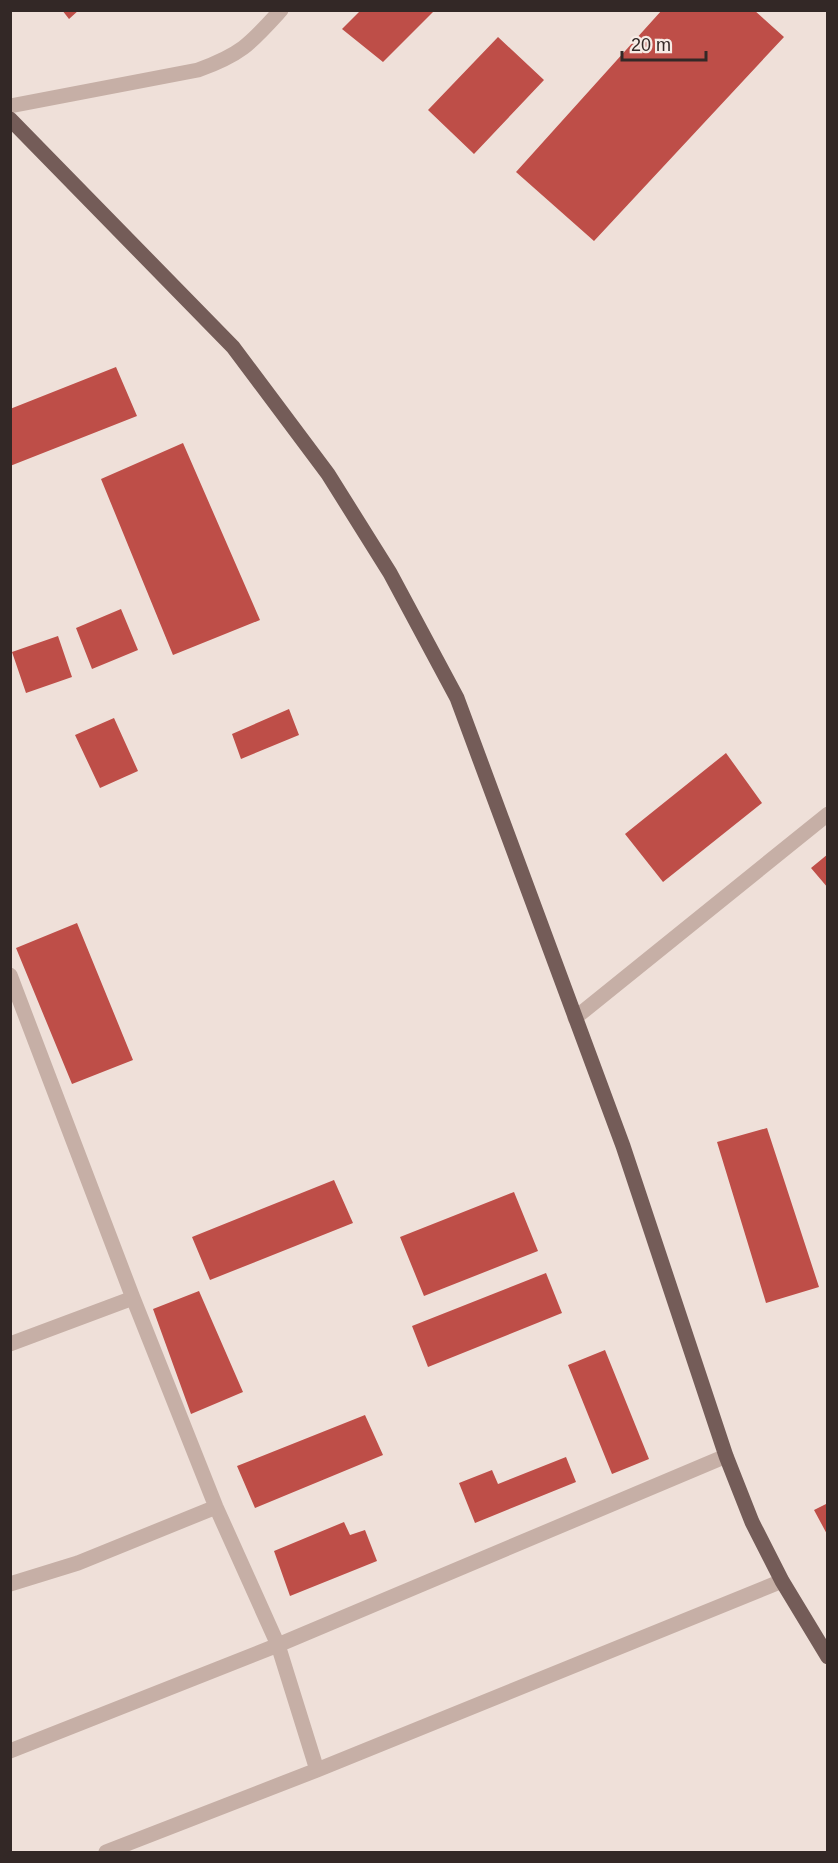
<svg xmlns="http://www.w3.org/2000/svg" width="838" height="1863" font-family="Helvetica,sans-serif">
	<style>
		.building { fill: #be4e48 }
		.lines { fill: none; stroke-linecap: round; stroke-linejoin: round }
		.minor { stroke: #c6afa6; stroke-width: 15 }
		.major { stroke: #745c58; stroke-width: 15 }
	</style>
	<rect width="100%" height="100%" fill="#efe0d9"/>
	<path class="building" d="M62,10H79L69,19Z
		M361,10H435L383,62L342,29Z
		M662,10H754L784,37L594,241L516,172Z
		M498,37L544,80L474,154L428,110Z
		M116,367L137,416L10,466V409Z
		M183,443L260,620L173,655L101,479Z
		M121,609L138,650L92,669L76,628Z
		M58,636L72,677L26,693L12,652Z
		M289,709L299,735L241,759L232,734Z
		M114,718L138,771L100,788L75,735Z
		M726,753L762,803L663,882L625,834Z
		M828,854V888L811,868Z
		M77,923L133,1060L72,1084L16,948Z
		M767,1128L819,1287L766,1303L717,1142Z
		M334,1180L353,1223L210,1280L192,1237Z
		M514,1192L538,1251L424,1296L400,1237Z
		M546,1273L562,1313L428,1367L412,1326Z
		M199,1291L243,1392L191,1414L153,1309Z
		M605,1350L649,1459L612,1474L568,1365Z
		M365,1415L383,1455L255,1508L237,1466Z
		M566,1457L576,1482L475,1523L459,1483L492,1470L498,1484Z
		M828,1503V1536L814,1510Z
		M344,1522L350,1535L365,1530L377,1561L290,1596L274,1551Z"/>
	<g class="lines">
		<path class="minor" d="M10,106L198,70C242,54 250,44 281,10
			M10,975L133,1298L216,1507L278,1645L317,1770
			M575,1018L828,814
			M10,1344L133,1298
			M10,1584L78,1563L216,1507
			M10,1751L278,1645L726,1456
			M106,1852L317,1770L782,1581"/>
		<path class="major" d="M10,119L233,347L328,474L390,573L457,698L623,1146L726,1456L752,1522L782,1581L828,1657"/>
	</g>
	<rect width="838" height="1863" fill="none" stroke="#332826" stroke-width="24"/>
	<path d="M622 51v9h84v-9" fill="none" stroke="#332826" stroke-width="3"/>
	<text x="631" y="51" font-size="18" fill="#332826" stroke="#f7ebe5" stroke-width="4.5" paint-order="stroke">20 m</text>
</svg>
